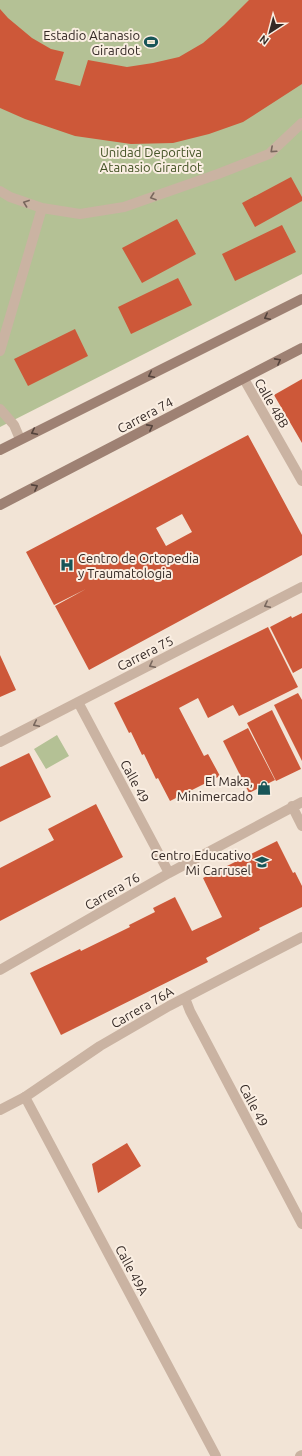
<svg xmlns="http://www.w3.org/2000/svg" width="302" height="1456" font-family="Ubuntu,sans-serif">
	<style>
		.green { fill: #b4c195 }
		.building { fill: #cd5839; fill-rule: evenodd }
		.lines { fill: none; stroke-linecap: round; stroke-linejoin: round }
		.service { stroke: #cab3a2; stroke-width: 10 }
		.minor { stroke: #cab3a2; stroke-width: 10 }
		.secondary { stroke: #9e8173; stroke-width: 10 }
		.oneway { stroke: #78675d }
		.oneway2 { stroke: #54433c }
		.labels { text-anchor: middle; stroke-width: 4; stroke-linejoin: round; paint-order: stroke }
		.poi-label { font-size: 13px; fill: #342925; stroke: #faeee2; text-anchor: end }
		.park-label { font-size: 13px; fill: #455427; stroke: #faeee2 }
		.street-label { font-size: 13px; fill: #342925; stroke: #faeee2 }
	</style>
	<rect width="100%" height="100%" fill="#f2e4d6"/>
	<path class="green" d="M0,0H302V274L0,427Z
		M57,735L69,756L46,769L34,749Z"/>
	<path class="building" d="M249,0H302V84L243,122L209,134L173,143L131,144L75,136L25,119L0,108V9L8,18L32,38L51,49L64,52L55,80L80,86L88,60L127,67L153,63L179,57L203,43L224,25Z
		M291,177L302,197V201L255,227L242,203Z
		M177,219L196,254L142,283L122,248Z
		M282,225L296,252L235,281L222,254Z
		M178,278L192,305L131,334L118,307Z
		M75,329L88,356L28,386L14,359Z
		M302,379V443L274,395Z
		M248,435L302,535V555L89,670L55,606L86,589L54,605L26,552ZM182,514L192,532L166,546L156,528Z
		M302,613V668L293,673L270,627L291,616L292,618Z
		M268,627L298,687L239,716L233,705L208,718L198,698L179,708L204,756L208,754L220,776L170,801L158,778L156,779L144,754L142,755L131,732L129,733L114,703Z
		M0,655L16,690L0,697Z
		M298,693L302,700V761L274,705Z
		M272,710L301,769L276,781L247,723Z
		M248,728L275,780L249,793L223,741Z
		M29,753L51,797L0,822V767Z
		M96,804L123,857L0,921V868L54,840L48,829Z
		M277,841L293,873L295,872L302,886V907L259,928L260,930L206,958L208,962L61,1035L30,973L80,949L81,951L130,927L129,925L155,912L153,908L175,897L192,931L222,917L203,878Z
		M127,1143L141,1166L98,1193L92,1164Z"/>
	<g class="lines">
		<path class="service" d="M0,191L10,197L42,208L80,214L124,207L218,174L269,154L302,123
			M0,351L42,208
			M0,409L14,425L20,439
			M0,1110L25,1097"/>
		<path class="minor" d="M244,379L302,481
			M78,702L169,873
			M0,742L302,587
			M292,806L302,826
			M0,970L169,873L302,802
			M185,998L190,1011L302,1224
			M216,1456L25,1097L100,1046L169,1006L302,937
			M300,1456L302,1455"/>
		<path class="secondary" d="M0,450L302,299
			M0,505L302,348"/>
	</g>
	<defs><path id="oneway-chevron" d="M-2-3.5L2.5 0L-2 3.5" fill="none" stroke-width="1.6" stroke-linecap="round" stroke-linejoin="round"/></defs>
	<g class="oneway">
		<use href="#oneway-chevron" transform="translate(273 150) rotate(138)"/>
		<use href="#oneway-chevron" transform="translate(153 197) rotate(161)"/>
		<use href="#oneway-chevron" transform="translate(26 203) rotate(-160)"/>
		<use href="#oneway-chevron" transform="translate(267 605) rotate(153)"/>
		<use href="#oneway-chevron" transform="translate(152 665) rotate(153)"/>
		<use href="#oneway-chevron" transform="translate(36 724) rotate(154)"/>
	</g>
	<g class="oneway2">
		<use href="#oneway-chevron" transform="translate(267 317) rotate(153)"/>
		<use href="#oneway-chevron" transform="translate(278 361) rotate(-28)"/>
		<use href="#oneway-chevron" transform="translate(151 375) rotate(154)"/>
		<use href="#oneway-chevron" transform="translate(150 427) rotate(-28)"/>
		<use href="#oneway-chevron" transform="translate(34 432) rotate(154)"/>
		<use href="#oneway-chevron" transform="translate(35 487) rotate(-28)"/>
	</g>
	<defs>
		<symbol id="stadium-bare" viewBox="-9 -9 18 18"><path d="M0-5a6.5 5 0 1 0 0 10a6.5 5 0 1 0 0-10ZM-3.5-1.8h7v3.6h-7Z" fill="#185557" stroke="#faeee2" stroke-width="2.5" paint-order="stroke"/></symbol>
		<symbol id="hospital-bare" viewBox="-9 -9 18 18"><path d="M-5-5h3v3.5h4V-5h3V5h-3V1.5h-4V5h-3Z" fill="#185557" stroke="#faeee2" stroke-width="2.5" paint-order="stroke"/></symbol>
		<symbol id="shop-bare" viewBox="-9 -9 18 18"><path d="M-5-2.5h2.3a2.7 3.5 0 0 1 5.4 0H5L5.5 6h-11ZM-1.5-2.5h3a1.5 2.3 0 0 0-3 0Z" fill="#185557" stroke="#faeee2" stroke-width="2.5" paint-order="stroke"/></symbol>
		<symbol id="school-bare" viewBox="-9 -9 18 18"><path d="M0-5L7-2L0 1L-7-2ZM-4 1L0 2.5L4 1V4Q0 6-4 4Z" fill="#185557" stroke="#faeee2" stroke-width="2.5" paint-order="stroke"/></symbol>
	</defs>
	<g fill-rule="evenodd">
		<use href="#stadium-bare" x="141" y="32" width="20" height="20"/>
		<use href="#hospital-bare" x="57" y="555" width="20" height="20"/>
		<use href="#shop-bare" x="254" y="778" width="20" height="20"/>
		<use href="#school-bare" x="252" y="852" width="20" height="20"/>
	</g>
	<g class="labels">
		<g class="poi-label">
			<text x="140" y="40">Estadio Atanasio<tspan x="140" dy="15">Girardot</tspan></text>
			<text x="78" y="563" text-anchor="start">Centro de Ortopedia<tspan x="78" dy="15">y Traumatologia</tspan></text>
			<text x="253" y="786">El Maka,<tspan x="253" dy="15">Minimercado</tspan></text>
			<text x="251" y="860">Centro Educativo<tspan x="251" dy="15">Mi Carrusel</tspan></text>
		</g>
		<g class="park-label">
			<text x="151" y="157">Unidad Deportiva<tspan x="151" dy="15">Atanasio Girardot</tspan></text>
		</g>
		<g class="street-label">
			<text transform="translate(272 403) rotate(60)" y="5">Calle 48B</text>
			<text transform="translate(145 415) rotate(-28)" y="5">Carrera 74</text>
			<text transform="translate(145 653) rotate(-27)" y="5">Carrera 75</text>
			<text transform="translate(135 781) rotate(62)" y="5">Calle 49</text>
			<text transform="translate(112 891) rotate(-30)" y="5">Carrera 76</text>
			<text transform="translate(142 1007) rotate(-30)" y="5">Carrera 76A</text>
			<text transform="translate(254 1105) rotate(62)" y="5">Calle 49</text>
			<text transform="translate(132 1270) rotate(62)" y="5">Calle 49A</text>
		</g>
	</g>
	<g transform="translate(270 32) rotate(216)" stroke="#faeee2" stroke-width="3" paint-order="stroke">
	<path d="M0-3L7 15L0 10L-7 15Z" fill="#342925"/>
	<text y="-6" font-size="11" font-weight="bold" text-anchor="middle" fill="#342925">N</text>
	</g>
</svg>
